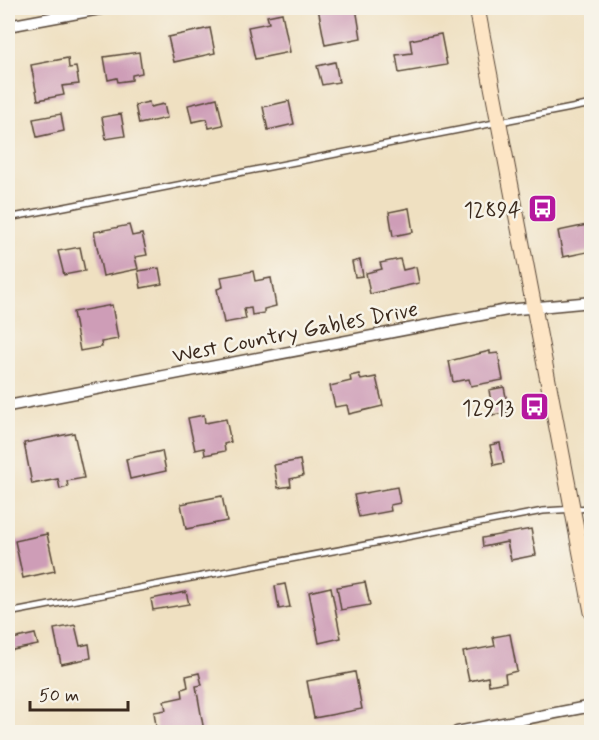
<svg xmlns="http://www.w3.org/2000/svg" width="599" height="740" font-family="Mynerve,sans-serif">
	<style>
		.building { fill: #ce9db7 }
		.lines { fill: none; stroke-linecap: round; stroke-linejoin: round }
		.service-casing { stroke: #564536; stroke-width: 8 }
		.minor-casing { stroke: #564536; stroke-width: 13 }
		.secondary-casing { stroke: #564536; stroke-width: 17 }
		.service { stroke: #fff; stroke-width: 5 }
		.minor { stroke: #fff; stroke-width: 10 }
		.secondary { stroke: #fde5c5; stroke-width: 15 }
		.labels { text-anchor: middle; stroke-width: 5; stroke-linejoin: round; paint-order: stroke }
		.poi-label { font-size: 22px; fill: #3b2a1e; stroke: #f7f3e8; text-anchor: end }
		.street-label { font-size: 22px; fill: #3b2a1e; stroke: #f7f3e8 }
	</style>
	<rect width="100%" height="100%" fill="#f7f3e8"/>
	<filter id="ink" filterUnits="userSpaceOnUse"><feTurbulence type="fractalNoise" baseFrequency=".0167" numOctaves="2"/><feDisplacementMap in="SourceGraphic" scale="12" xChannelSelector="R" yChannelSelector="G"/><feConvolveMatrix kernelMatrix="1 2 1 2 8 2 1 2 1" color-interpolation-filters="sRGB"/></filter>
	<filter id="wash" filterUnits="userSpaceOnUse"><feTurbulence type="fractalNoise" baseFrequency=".008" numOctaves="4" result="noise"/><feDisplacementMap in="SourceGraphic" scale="24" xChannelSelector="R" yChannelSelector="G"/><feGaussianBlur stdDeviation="1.35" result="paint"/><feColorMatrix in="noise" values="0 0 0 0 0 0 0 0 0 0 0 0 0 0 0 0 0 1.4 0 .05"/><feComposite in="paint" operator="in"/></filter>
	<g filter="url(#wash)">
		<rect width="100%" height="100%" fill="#efe0c1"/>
		<g id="blocks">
			<path class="building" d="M318,8H356L361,38L325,45Z
				M387,8H414V9L388,14Z
				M282,13L290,52L255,59L248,27L269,23L267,16Z
				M210,28L215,53L174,62L168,37Z
				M441,34L447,65L399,73L396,55L412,53L410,40Z
				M139,52L142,73L132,75V80L118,82L117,78L108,80L104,57Z
				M68,58L69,68L76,67L79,84L62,86L64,95L38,100L31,65Z
				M335,62L339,82L322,85L317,66Z
				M217,98L223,125L209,128L207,119L192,122L188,105Z
				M289,101L294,124L268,130L263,107Z
				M149,102L150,107L164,104L167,118L139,124L135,105Z
				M61,114L64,131L37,137L33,119Z
				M121,114L125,136L106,139L102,117Z
				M409,208L413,232L393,236L389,212Z
				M592,224V251L563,257L558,231Z
				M129,225L132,236L142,234L147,255L135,257L138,269L103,276L94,232Z
				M80,247L85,271L64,275L58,251Z
				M400,259L403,270L416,267L419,283L370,294L366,273L382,269L380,263Z
				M360,260L363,276L355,277L352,262Z
				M159,268L162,284L141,288L138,271Z
				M253,271L255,281L271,278L276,306L264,309V313L252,315L251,308L244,309L246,319L224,323L217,289L223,287L221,277Z
				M112,305L118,339L101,342L102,347L80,351L73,312Z
				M490,351V354L498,353L503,380L471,386L469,379L453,382L449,361Z
				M359,374L361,380L376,377L383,406L349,414L347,405L335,407L330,386L351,381L350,376Z
				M504,387L509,412L493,415L489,390Z
				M204,415L205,423L226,419L231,442L224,444L225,451L205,455L204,448L195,450L188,418Z
				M74,433L84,478L67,481L68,487L60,489L58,479L32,484L24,443Z
				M500,443L504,463L494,465L490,445Z
				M162,451L166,471L130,479L126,459Z
				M300,460L303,476L290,479L291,486L278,488L274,465Z
				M397,487L400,503L390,505L391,511L359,517L354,495Z
				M222,496L227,521L186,529L181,504Z
				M531,529L536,555L511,560L507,542L483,547L482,538Z
				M47,534L55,571L23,578L15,541Z
				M365,582L370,605L341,610L337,587Z
				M285,584L290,607L279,609L275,586Z
				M331,587L341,638L319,643L309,592Z
				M186,592L189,604L153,610L151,599Z
				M75,625L80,646L89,644L91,658L61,664L54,629Z
				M35,634L38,645L8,651V640Z
				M510,634L517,671L505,674L506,682L489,685L488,677L469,681L463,652L495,646L493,637Z
				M355,672L362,709L314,718L307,681Z
				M199,673L202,685L196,686L204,731L157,732L154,712L166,710L164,701L183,697L182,689L188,687L186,676Z"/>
		</g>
	</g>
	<g filter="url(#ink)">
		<use href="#blocks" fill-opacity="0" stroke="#564536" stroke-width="1.5"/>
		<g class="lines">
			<defs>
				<path id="service" d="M8,218L592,104
					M8,613L543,511L592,508"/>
				<path id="minor" d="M8,26L105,8
					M8,406L507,310L592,302
					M457,732L592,706"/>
				<path id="secondary" d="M477,8L592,612"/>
			</defs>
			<use href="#service" class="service-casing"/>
			<use href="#minor" class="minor-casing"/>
			<use href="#secondary" class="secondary-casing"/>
			<use href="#service" class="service"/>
			<use href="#minor" class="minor"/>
			<use href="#secondary" class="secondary"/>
		</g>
	</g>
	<defs>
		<symbol id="bus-square" viewBox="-11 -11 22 22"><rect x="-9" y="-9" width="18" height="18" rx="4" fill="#b5179e" stroke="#f7f3e8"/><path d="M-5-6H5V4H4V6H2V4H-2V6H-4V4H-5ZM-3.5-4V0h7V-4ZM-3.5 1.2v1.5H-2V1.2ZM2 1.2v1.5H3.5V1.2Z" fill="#fff"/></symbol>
	</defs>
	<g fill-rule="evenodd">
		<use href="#bus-square" x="526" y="192" width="33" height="33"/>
		<use href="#bus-square" x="518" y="390" width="33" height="33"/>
	</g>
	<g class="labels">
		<g class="poi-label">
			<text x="521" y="217">12894</text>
			<text x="514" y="415">12913</text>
		</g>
		<g class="street-label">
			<text transform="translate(295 331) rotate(-11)" y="8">West Country Gables Drive</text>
		</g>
	</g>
	<rect width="599" height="740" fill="none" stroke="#f7f3e8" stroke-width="30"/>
	<path d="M30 701v9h98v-9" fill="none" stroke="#3b2a1e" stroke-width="3"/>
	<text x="39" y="701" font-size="18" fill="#3b2a1e" stroke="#f7f3e8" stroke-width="4.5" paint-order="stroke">50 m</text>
</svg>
